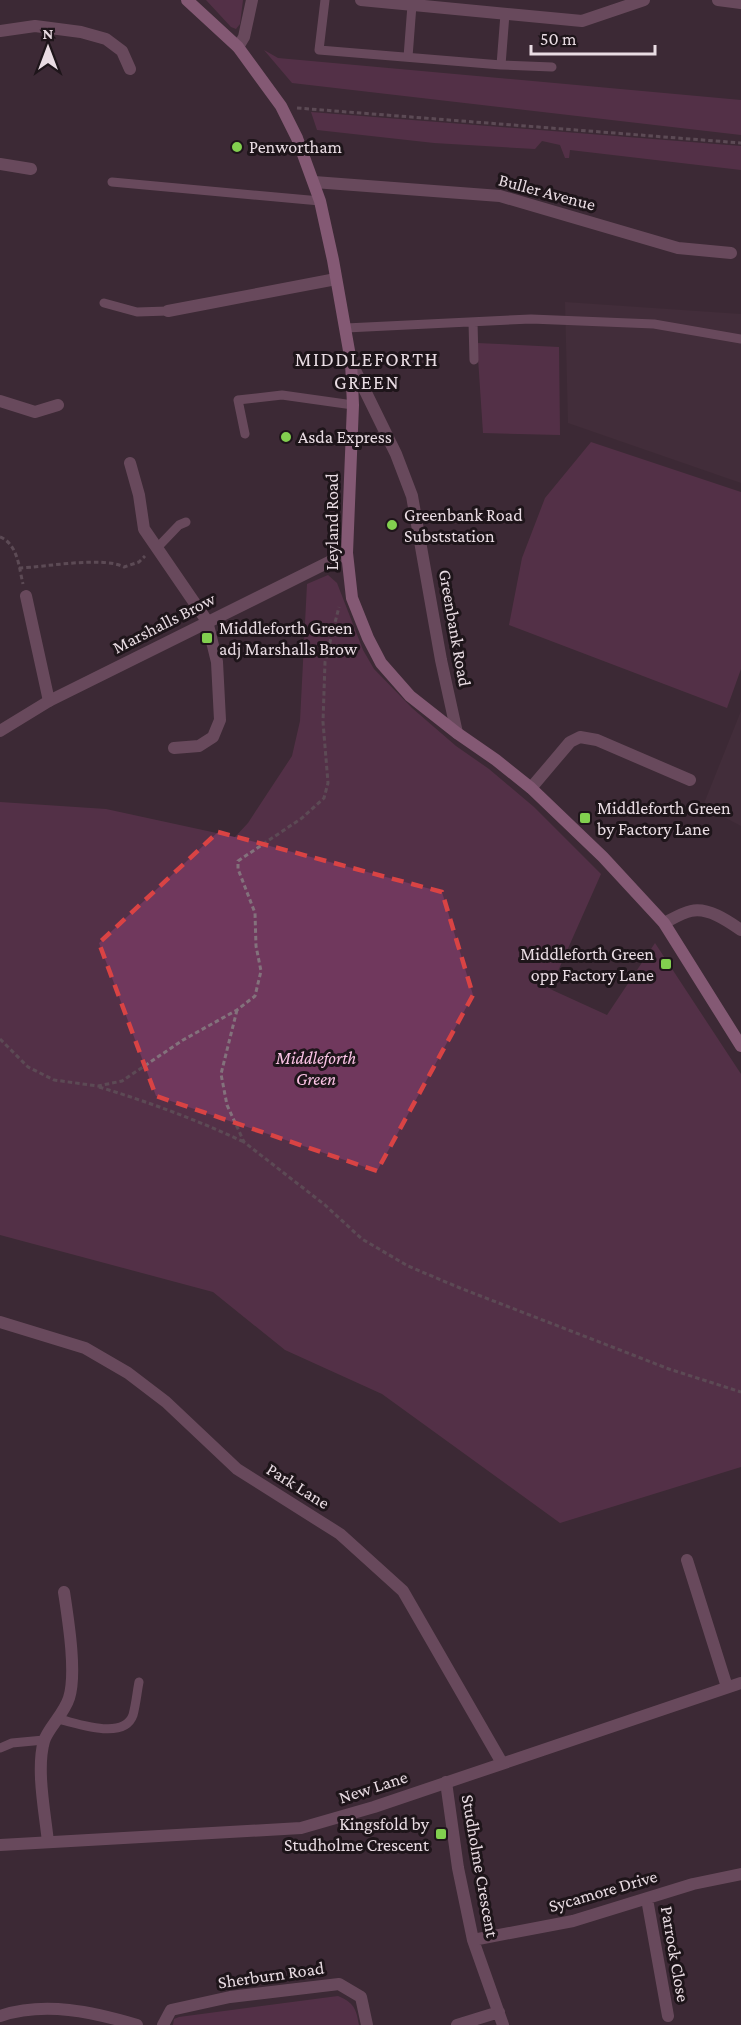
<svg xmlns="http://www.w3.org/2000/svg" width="741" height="2025" font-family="'Crimson Pro',serif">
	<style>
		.built { fill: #4a3140 }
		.green { fill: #70385d }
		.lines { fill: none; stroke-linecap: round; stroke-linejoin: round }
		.path { stroke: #83727c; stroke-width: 3; stroke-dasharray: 4.5 3; stroke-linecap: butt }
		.service { stroke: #9e708c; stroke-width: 9 }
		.minor { stroke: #9e708c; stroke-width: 12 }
		.tertiary { stroke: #9e708c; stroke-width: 12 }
		.secondary { stroke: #dc92c1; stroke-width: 12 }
		.marked { fill: none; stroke: #d94344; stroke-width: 4.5; stroke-dasharray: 12 8; stroke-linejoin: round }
		.poi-dot { fill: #82d04f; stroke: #1e151a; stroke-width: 2 }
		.labels { text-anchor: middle; stroke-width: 6; stroke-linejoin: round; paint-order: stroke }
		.poi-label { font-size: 18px; fill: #e9dce3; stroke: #1e151a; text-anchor: start }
		.street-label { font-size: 18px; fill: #e9dce3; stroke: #1e151a }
		.park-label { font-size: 18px; font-style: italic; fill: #fcc4e6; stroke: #1e151a }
		.neighbourhood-label { font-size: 20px; letter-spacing: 1.5px; fill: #e9dce3; stroke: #1e151a }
	</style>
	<rect width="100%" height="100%" fill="#3c2935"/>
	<path class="built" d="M565,302L741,314V483L568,423Z
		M741,711V826L703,806Z"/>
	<path class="green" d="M206,0H243L240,24L236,29L231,27Z
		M264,50L278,58L741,100V135L292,83Z
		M311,112L741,146V170L570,150L569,158H565L560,145L542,141L535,149L434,143L317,130Z
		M477,343L559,347L560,435L483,433Z
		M591,442L741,492V669L727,708L509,625L522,558L545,498Z
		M328,575L337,583L363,650L374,669L412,708L456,746L489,769L534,807L601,874L550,989L607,1015L655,943L741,1074V1467L560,1523L382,1394L285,1350L213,1292L0,1235V802L106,809L235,837L248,823L292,756L300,721L307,584Z
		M338,1996C354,2003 356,2008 359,2025H173L174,2019L179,2017Z"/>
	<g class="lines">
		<path class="path" d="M297,108L741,143
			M0,537C18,544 19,568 23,584
			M19,568C46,567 103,556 124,567L139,562L145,556
			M237,1010L221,1074L227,1105L244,1142L325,1205L362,1239L408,1266L460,1288L669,1369L741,1392
			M0,1039L28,1067L54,1080L98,1086L122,1081L183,1040L237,1010L255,996L261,971L256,946L255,913L238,869V861L302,818L324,798L328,783L323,722L325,662L339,607
			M99,1087C149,1102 197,1120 244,1142"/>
		<path class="service" d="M325,0L319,50L501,65L505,14
			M408,57L412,5
			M501,65L552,67
			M112,182L320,201
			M104,303L137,312L168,311
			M473,322L474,360
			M346,328L531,319L654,324L741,339
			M245,434L238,400L282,395L353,405
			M157,548L179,525L186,522
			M58,1719C77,1723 124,1741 133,1715C136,1704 137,1692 139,1682
			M0,1748L12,1743L44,1740"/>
		<path class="minor" d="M361,0L582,21L644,0
			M718,0L741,3
			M0,31L35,26L81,32L106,39L122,51L130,69
			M238,47L244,37L252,0
			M0,164L31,169
			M314,182L500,196L678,248L731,253
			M168,311L336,279
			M351,362L396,454L412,496L441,660L457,733
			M0,401L35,412L58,405
			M130,463L139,495L144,529L207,621L217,662L220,720L213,737L199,746L174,748
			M26,596L49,701
			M531,788L570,742L580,737L597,740L690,780
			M664,923C672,919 682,913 691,911C708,907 728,921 741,930
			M0,1322L85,1348L128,1373L166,1402L237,1469L340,1534L403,1591L502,1763
			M687,1560L727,1687
			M446,1782L458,1868L473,1940L503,2025
			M48,1842C45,1813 36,1769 44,1741C48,1728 64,1714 69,1698C77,1673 68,1619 64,1592
			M647,1899L668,2016
			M473,1940L573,1921L693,1884L741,1874
			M0,2016C45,2001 93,2012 137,2025
			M163,2025L171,2010L230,1997L339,1984L361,1997L367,2025
			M457,2025L499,2012"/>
		<path class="tertiary" d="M0,731L49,701L347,553
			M0,1845L301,1828L374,1807L741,1683"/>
		<path class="secondary" d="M187,0L238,47L281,106L297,138L320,201L333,260L351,362L353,405L347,553L352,598L368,638L381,663L410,696L457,733L496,760L531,788L603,857L664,923L741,1046"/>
	</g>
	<path d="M0 0H741V2025H0ZM218,832L442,892L473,995L377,1171L156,1096L99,943Z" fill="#3c2935" fill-opacity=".55" fill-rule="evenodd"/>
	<path class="marked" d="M218,832L442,892L473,995L377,1171L156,1096L99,943Z"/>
	<g class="poi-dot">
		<circle cx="237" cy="147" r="6"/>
		<circle cx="286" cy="437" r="6"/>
		<circle cx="392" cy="525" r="6"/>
		<rect x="201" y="632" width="12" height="12" rx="3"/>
		<rect x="579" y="812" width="12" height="12" rx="3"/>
		<rect x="660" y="958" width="12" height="12" rx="3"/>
		<rect x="435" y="1828" width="12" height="12" rx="3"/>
	</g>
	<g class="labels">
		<g class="poi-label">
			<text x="249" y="153">Penwortham</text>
			<text x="298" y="443">Asda Express</text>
			<text x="404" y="521">Greenbank Road<tspan x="404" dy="21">Subststation</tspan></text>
			<text x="219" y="634">Middleforth Green<tspan x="219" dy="21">adj Marshalls Brow</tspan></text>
			<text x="597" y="814">Middleforth Green<tspan x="597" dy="21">by Factory Lane</tspan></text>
			<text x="654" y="960" text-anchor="end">Middleforth Green<tspan x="654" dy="21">opp Factory Lane</tspan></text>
			<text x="429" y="1830" text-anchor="end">Kingsfold by<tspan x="429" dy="21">Studholme Crescent</tspan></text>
		</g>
		<g class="street-label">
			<text transform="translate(547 192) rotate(15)" y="6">Buller Avenue</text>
			<text transform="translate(332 522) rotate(-90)" y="6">Leyland Road</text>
			<text transform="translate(164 623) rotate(-27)" y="6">Marshalls Brow</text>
			<text transform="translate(455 628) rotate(80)" y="6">Greenbank Road</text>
			<text transform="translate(298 1486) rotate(32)" y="6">Park Lane</text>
			<text transform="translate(373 1787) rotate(-18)" y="6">New Lane</text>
			<text transform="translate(480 1866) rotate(80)" y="6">Studholme Crescent</text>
			<text transform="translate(603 1891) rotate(-16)" y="6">Sycamore Drive</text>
			<text transform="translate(675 1954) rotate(80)" y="6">Parrock Close</text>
			<text transform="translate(271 1975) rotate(-8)" y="6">Sherburn Road</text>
		</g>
		<g class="park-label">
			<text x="316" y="1064">Middleforth<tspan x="316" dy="21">Green</tspan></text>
		</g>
		<g class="neighbourhood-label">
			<text x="367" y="366">MIDDLEFORTH<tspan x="367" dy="23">GREEN</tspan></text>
		</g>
	</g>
	<g transform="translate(48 48)" stroke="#1e151a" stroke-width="4.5" paint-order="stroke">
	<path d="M0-4.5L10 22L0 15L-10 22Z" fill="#e9dce3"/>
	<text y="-9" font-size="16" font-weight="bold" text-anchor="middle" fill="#e9dce3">N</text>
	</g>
	<path d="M531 45v9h124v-9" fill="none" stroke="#e9dce3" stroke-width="3"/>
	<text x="540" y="45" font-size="18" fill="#e9dce3" stroke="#1e151a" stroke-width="4.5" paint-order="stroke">50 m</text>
</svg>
